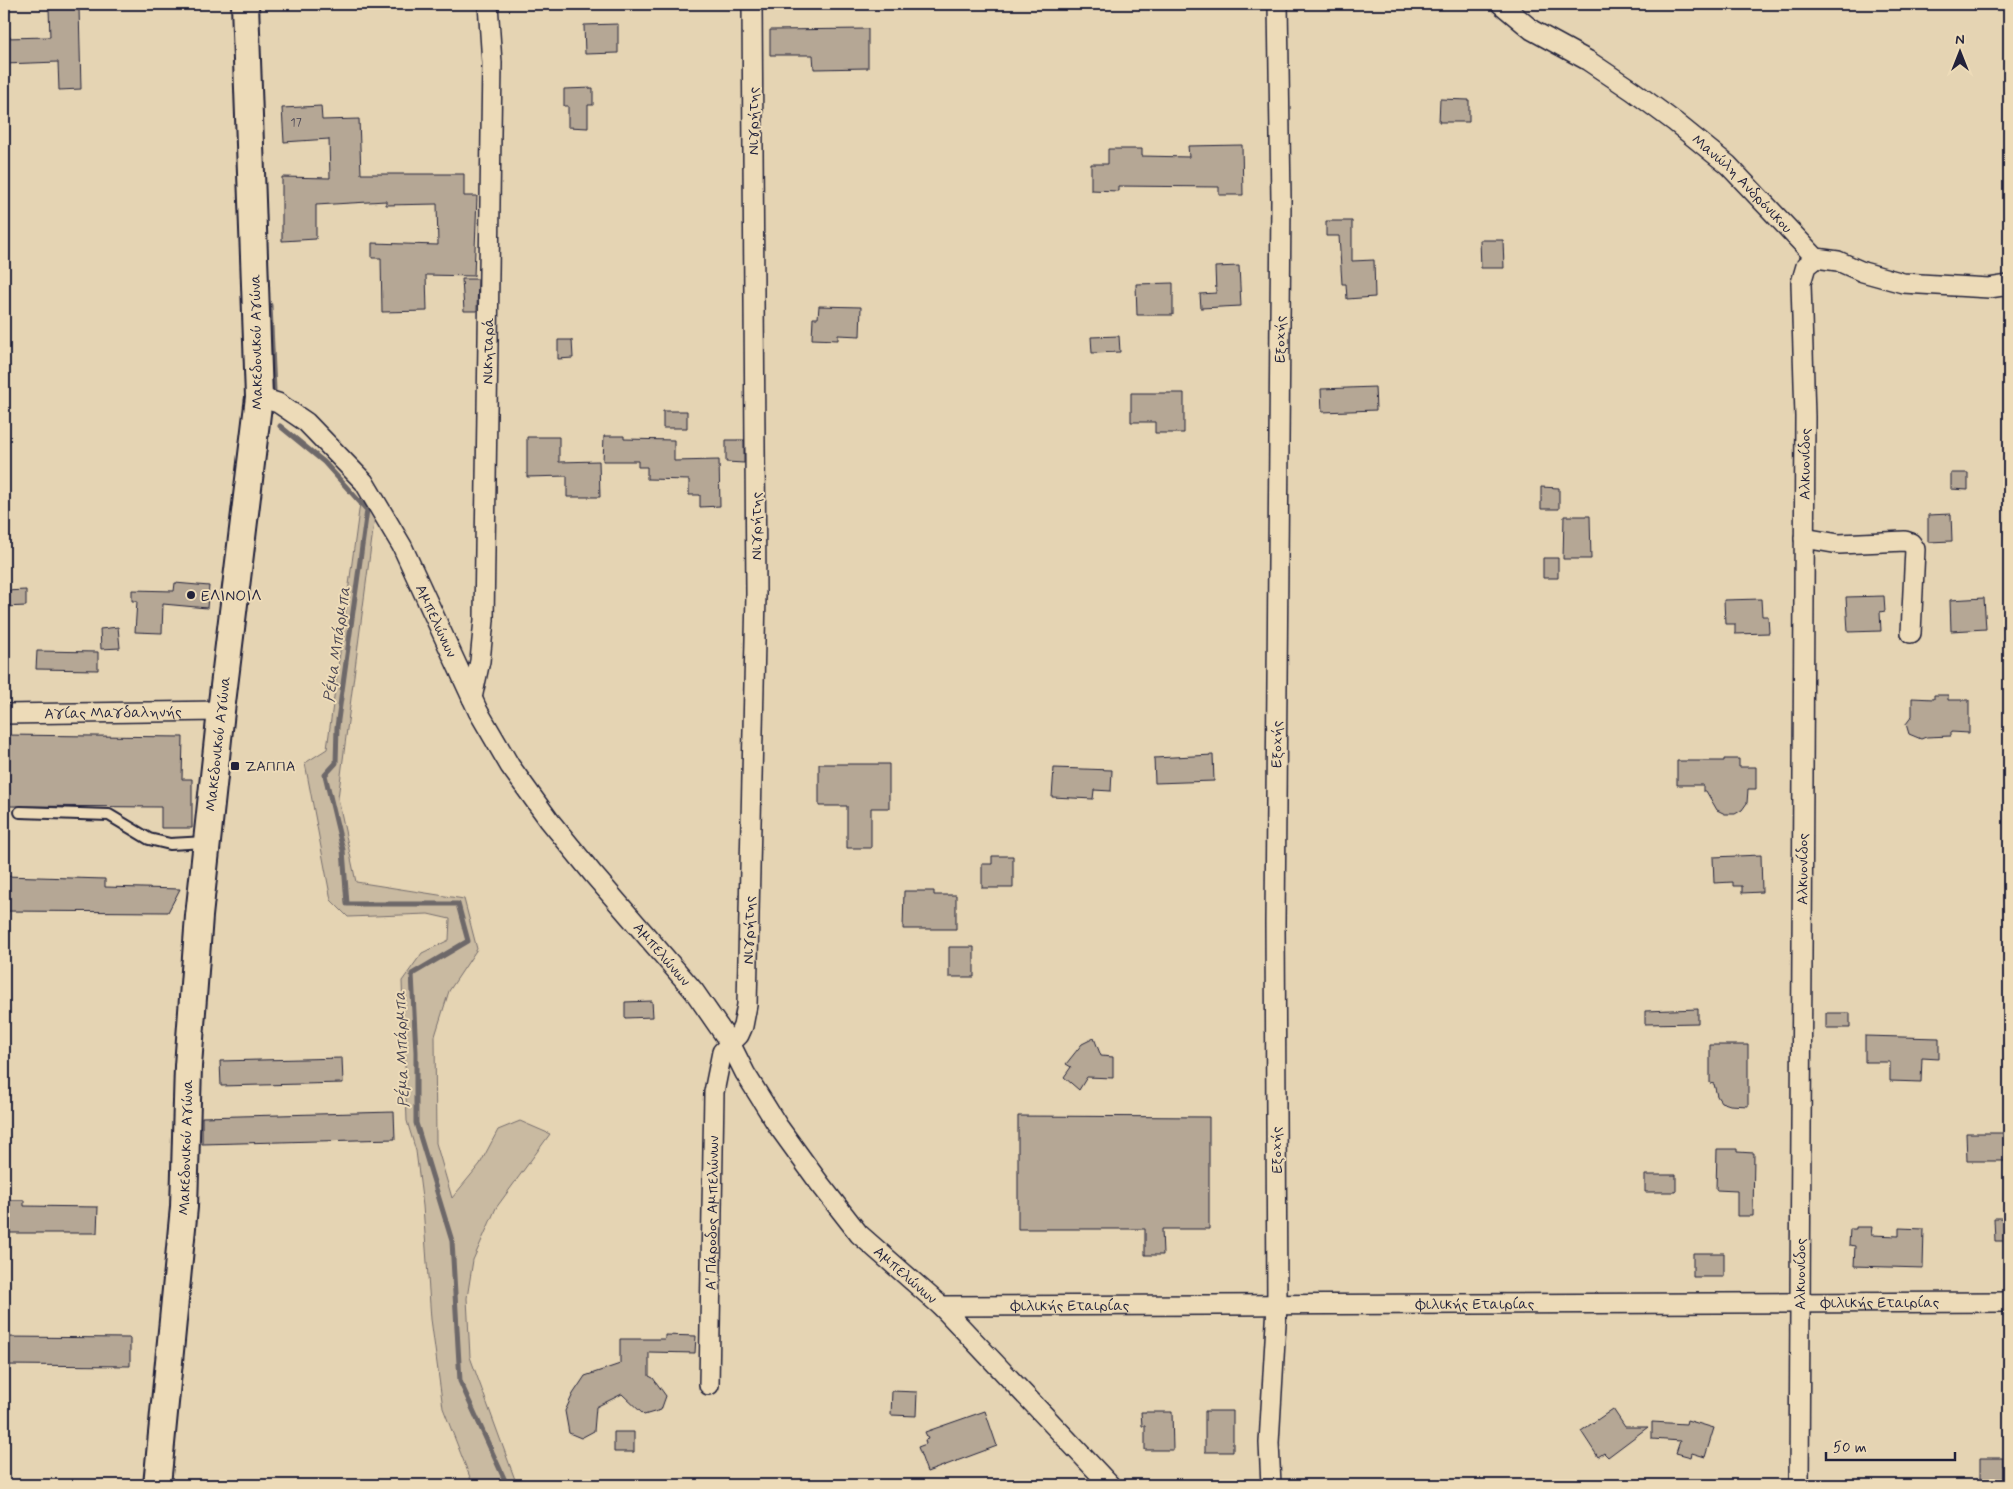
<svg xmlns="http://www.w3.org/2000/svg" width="2013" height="1489" font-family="Mynerve,sans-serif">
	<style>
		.green { fill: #c9baa1; stroke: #766e6e }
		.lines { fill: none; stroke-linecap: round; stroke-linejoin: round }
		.stream { stroke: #6d6769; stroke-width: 5 }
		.building { fill: #b5a795; stroke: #22223b }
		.lane-casing { stroke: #22223b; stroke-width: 14 }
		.street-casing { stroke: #22223b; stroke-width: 22 }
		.secondary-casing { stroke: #22223b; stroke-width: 30 }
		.lane { stroke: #eddbb8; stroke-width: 10 }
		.street { stroke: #eddbb8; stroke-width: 19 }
		.secondary { stroke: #eddbb8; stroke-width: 26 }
		.poi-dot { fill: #22223b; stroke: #eddbb8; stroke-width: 2 }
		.labels { text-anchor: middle; stroke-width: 4; stroke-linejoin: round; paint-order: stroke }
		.number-label { font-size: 12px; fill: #474352 }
		.street-label { font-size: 15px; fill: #22223b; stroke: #eddbb8 }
		.poi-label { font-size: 15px; fill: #22223b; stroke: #eddbb8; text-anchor: start }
		.water-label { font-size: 16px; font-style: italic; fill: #484452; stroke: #eddbb8 }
	</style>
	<rect width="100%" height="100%" fill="#e5d4b3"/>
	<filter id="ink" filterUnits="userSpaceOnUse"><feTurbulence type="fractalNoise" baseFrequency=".02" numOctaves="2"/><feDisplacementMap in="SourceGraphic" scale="10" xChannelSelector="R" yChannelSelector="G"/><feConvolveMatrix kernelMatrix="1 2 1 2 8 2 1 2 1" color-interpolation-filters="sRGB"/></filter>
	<g filter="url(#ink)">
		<path class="green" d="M360,503L375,515L338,798L356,882L464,899L477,949L449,991L435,1036L436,1143L452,1198L480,1164L498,1130L520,1121L550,1134L496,1208L473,1260L467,1298L470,1357L517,1485H473L443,1408L431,1319L423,1206L416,1151L407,1121L402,981L422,953L449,940L450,919L428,914L348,917L331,900L305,763L327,749Z"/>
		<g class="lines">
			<path class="stream" d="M270,305L274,390
				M280,426L324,462L367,510L337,727L336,763L325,775L343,850L347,904H458L468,941L412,974L416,1052V1123L452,1241L460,1381L507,1485"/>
		</g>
		<path class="building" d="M79,8L81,89L59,90L58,62L4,64V38L50,37L49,9Z
			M618,24V53L585,54L584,25Z
			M868,29V68L814,69L813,55H770V30Z
			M593,88V105H588V128L568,127V106H564V89Z
			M1440,99L1469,100V122H1439Z
			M321,106L322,120L359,119L361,174H464V196H477L474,276L426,275L427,311L382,312L381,258H372V243L438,245L437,204L386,205V201L316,205V239L282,241V177L330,178L329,139L284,142L282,108Z
			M1242,145L1243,195H1219V187L1118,186V191L1091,190V164H1108V149H1142V156L1189,157L1188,146Z
			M1326,221H1352V261L1374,260L1375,297L1347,299L1346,284H1342L1339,236H1326Z
			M1480,240H1503L1504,268H1481Z
			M1239,266L1241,306L1201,308L1200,294L1216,293L1215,267Z
			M462,279H478L477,311H464Z
			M1173,283V315H1137L1136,284Z
			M819,306L861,307L860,336L838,335V340L812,339L813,318H818Z
			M1119,336L1120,352L1092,353L1091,337Z
			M558,340H572L573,358L558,359Z
			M1375,387L1376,410L1322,412L1321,389Z
			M1131,393H1184V433H1155V422H1131Z
			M663,411H687V428H663Z
			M604,436H624V439L674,440V461L719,460L720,506L700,507V495H689V480L647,479V467H638V461H603Z
			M527,437H559V462L599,461L600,497H567V476L527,477Z
			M726,440H744V463L726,462Z
			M1951,473H1968V490L1951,489Z
			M1541,487L1559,488V509H1541Z
			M1951,514L1952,541L1928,542V515Z
			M1564,516H1590L1591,559H1563Z
			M1543,558H1558V578H1543Z
			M175,583L209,586L207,608L163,604L162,633L135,632L137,601H132V590L174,591Z
			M26,590V606L4,607V591Z
			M1884,596L1885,611L1880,612L1881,631L1848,632L1846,597Z
			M1984,598L1986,629L1951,631L1950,600Z
			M1761,599L1762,616H1768L1769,633L1735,634V624H1725L1724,600Z
			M118,627L120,648L101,649L100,629Z
			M37,651L98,652V670L36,669Z
			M1934,695H1948V700H1969V733L1951,732V736L1926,737L1921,739L1909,734L1906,724L1912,716V698L1934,699Z
			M6,735L183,737L182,779H192V828H161V807L4,806Z
			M1213,755L1214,781L1155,783L1154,758Z
			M1724,759H1739V767H1756V789H1748L1747,803L1742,810L1735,814H1725L1717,810L1706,791H1703V785H1677V761H1724Z
			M819,764H889V808H871V848H847V806H819Z
			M1054,768L1112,770L1111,791L1094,790L1093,799L1052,797Z
			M1761,855L1762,892L1742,893V886H1733V882L1714,883L1713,857Z
			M992,856H1013V888H982V864H992Z
			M4,876L105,879V887L180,889L168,912L4,911Z
			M904,891H934V895H956V929H903Z
			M949,947H974V977H949Z
			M652,1001L653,1017L625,1018V1002Z
			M1698,1009V1023L1645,1024V1011Z
			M1826,1013H1850V1028H1826Z
			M1865,1036L1939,1038V1059L1922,1058L1921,1082L1890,1081V1062H1865Z
			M1094,1038L1101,1056L1113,1057V1078L1087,1077L1079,1090L1064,1077L1071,1067L1066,1064L1082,1044Z
			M1710,1045H1748V1106L1730,1105L1721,1102L1717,1096L1714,1084L1710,1083Z
			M342,1058L343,1083L221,1086L220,1061Z
			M394,1112L395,1139L202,1144V1117Z
			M1018,1116L1209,1117V1229H1162L1163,1255H1145V1229H1018Z
			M1966,1133H2009V1161H1967Z
			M1717,1149H1737V1152L1754,1153L1753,1216H1737V1191L1716,1190Z
			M1645,1175H1676V1192H1645Z
			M8,1200H24V1206L98,1207L97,1233H4V1206H8Z
			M1994,1218H2009V1241H1995Z
			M1856,1227H1872L1871,1235L1899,1236V1228L1924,1229L1923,1268L1854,1266L1855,1246L1849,1245L1850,1229H1856Z
			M1693,1253H1724V1277H1693Z
			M665,1335L696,1336L695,1353L649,1352V1376L653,1378L666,1396L661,1410L644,1415L622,1394L596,1407L594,1431L581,1438L569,1433L565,1411L573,1394L585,1376L620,1364V1339H665Z
			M4,1337L130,1338V1366L4,1365Z
			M892,1391L917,1392L916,1416L891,1415Z
			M1613,1409L1625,1427H1648L1608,1457L1604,1453L1598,1457L1581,1431Z
			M985,1411L997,1446L927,1472L918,1447L926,1444L925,1440L928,1439L925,1432Z
			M1205,1411H1233V1452H1205Z
			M1141,1412H1172L1173,1450H1145V1426H1142Z
			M1687,1420L1714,1428L1705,1457L1692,1453L1691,1457L1676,1453L1680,1441L1652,1439V1422L1686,1424Z
			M614,1432H634V1452H614Z
			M1980,1458H2003V1466H2009V1485H1980Z"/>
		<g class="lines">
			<defs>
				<path id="lane" d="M20,812L109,815L149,839L170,844L206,842"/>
				<g id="street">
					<path id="s1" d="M1501,4L1532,30L1587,60L1633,91L1675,122L1728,165L1816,258L1838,261L1863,272L1903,283L1989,288L2009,285"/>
					<path id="s2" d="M259,397L278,403L306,422L364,482L402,546L478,711L510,766L549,820L593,874L694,991L730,1043L745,1073L778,1126L820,1184L859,1234L941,1306L1110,1485"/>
					<path d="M1804,538L1839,544L1905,541L1911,543L1915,549L1911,633"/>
					<path id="s3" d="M472,698L480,661L484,620L492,63L488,4"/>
					<path id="s4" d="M4,714L221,711"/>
					<path id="s5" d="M941,1306L2009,1302"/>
					<path id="s6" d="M709,1385L714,1092L722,1052L739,1035L743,1026L747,1005L756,594L752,4"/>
					<path id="s7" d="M1271,1485L1269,1443L1277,1306L1275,923L1281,200L1278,4"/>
					<path id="s8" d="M1799,1485L1805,417L1801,283L1806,266L1816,258"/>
				</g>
				<g id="secondary">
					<path id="s9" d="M157,1485L184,1207L188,1066L199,916L221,711L259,397L245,4"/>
				</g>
			</defs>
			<use href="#lane" class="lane-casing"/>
			<use href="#street" class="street-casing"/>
			<use href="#secondary" class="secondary-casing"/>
			<use href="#lane" class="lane"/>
			<use href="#street" class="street"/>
			<use href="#secondary" class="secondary"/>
		</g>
	</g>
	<g class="poi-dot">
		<circle cx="191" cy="595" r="5"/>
		<rect x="230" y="761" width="10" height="10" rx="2.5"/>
	</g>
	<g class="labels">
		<g class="number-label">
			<text x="296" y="126">17</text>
		</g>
		<g class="street-label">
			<text transform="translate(753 121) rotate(-90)" y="5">Νιγρήτης</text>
			<text dy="5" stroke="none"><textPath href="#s1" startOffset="302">Μανώλη Ανδρόνικου</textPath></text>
			<text dy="5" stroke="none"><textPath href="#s7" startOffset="1146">Εξοχής</textPath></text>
			<text transform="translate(256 342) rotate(-91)" y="5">Μακεδονικού Αγώνα</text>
			<text dy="5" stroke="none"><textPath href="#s3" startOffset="348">Νικηταρά</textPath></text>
			<text dy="5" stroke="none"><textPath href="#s8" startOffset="1021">Αλκυονίδος</textPath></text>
			<text transform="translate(756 526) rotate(-90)" y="5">Νιγρήτης</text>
			<text dy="5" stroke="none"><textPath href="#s2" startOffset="294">Αμπελώνων</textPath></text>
			<text dy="5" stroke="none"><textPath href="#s4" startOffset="109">Αγίας Μαγδαληνής</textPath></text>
			<text dy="5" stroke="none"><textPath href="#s9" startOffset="744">Μακεδονικού Αγώνα</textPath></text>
			<text dy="5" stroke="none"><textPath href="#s7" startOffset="741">Εξοχής</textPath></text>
			<text dy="5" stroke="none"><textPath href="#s8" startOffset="616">Αλκυονίδος</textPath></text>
			<text dy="5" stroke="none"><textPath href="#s6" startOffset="464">Νιγρήτης</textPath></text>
			<text dy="5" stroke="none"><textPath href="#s2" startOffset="699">Αμπελώνων</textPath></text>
			<text dy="5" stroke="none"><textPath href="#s9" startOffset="339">Μακεδονικού Αγώνα</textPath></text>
			<text transform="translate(1276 1150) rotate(-90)" y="5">Εξοχής</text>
			<text dy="5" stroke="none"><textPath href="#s6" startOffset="172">Α' Πάροδος Αμπελώνων</textPath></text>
			<text dy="5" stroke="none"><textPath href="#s8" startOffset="211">Αλκυονίδος</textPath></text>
			<text dy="5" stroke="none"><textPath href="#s2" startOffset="1104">Αμπελώνων</textPath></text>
			<text dy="5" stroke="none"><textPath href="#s5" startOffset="939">Φιλικής Εταιρίας</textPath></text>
			<text dy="5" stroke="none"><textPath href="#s5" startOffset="534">Φιλικής Εταιρίας</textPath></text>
			<text dy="5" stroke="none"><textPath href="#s5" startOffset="129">Φιλικής Εταιρίας</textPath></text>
		</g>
		<g class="poi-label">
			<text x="201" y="600">ΕΛΙΝΟΙΛ</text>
			<text x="245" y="771">ΖΑΠΠΑ</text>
		</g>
		<g class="water-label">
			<text transform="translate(336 644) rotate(-82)" y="6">Ρέμα Μπάρμπα</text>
			<text transform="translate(401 1049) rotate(-92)" y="6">Ρέμα Μπάρμπα</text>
		</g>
	</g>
	<rect width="2013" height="1489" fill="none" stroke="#eddbb8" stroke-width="20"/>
	<rect x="10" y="10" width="1993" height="1469" fill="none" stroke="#22223b" stroke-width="2" filter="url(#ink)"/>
	<g transform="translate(1960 52)" stroke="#eddbb8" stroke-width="4" paint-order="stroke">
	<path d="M0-4L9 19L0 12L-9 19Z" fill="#22223b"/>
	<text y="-8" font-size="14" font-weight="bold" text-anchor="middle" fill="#22223b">N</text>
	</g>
	<path d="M1826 1452v8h129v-8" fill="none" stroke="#22223b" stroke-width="2.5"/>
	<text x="1833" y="1452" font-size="15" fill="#22223b" stroke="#eddbb8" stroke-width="4" paint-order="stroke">50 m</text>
</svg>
